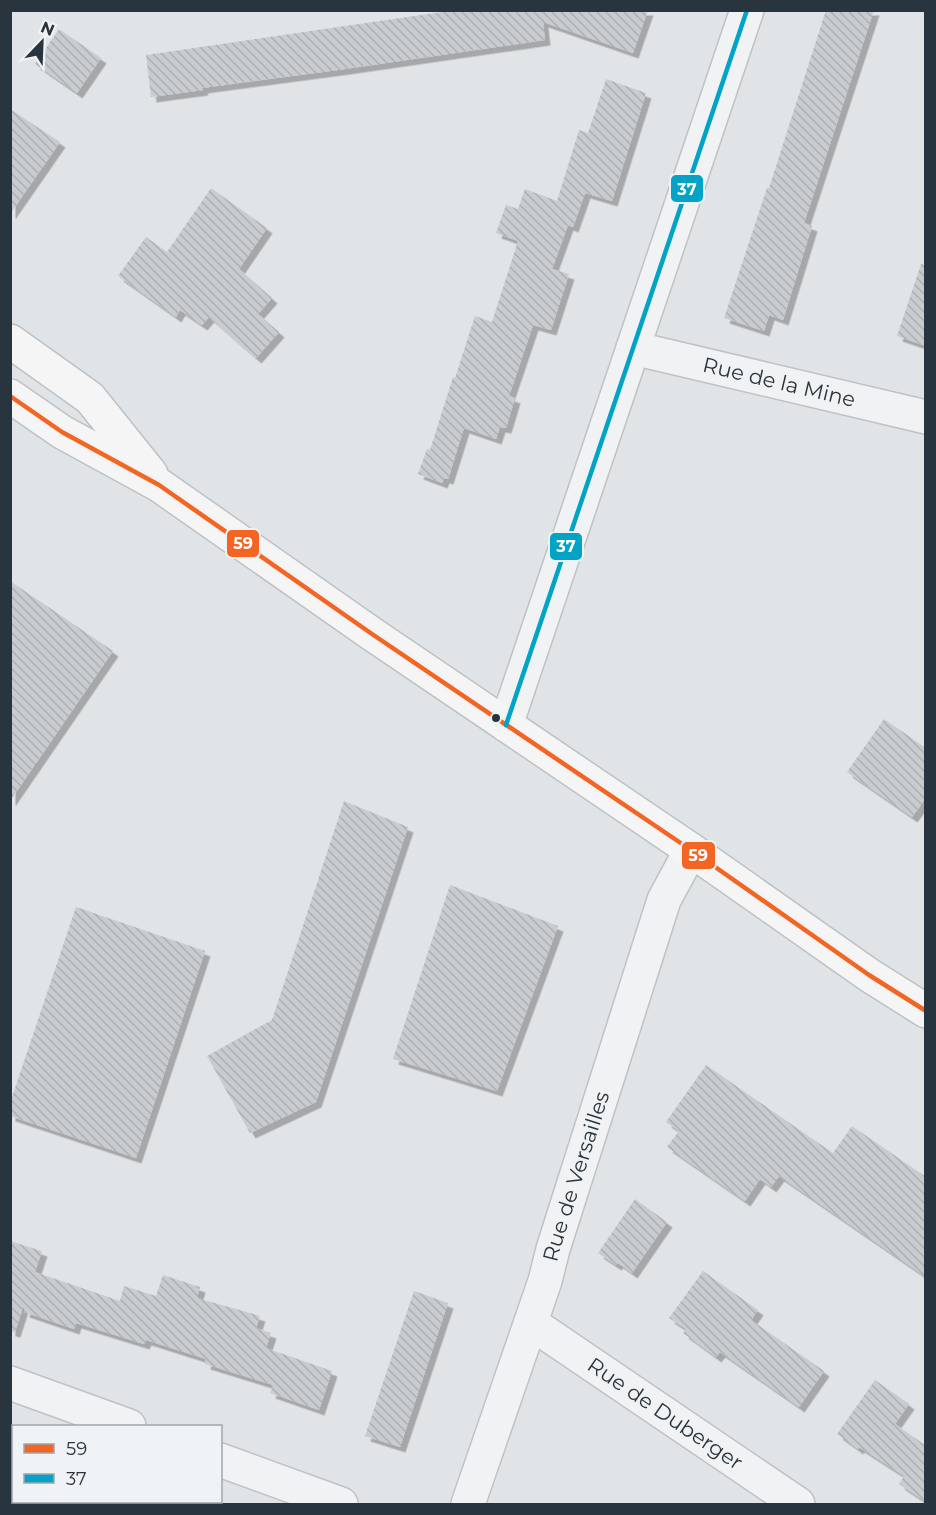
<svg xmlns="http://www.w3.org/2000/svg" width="936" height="1515" font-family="Montserrat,sans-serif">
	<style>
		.building { fill: url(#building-back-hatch); filter: url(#shadow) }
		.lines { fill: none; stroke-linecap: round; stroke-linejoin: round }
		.minor-casing { stroke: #bfc2c4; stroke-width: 36 }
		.major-casing { stroke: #bec1c3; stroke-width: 36 }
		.minor { stroke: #f0f2f3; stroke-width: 33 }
		.major { stroke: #f5f5f6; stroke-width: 33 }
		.bus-1-casing { stroke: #eff3f5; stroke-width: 9 }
		.bus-2-casing { stroke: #eff3f5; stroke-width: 9 }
		.bus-1 { stroke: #f26522; stroke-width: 4.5 }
		.bus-2 { stroke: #02a3c7; stroke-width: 4.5 }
		.bus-dot { fill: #29353e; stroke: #eff3f5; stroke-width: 2 }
		.labels { text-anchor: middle; stroke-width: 4.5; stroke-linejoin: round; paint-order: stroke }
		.street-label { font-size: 21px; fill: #29353e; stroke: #eff3f5 }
		.line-badge { stroke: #eff3f5; stroke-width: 2 }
		.badge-label { font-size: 16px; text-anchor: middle; font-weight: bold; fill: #fff }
	</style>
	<defs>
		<pattern id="building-back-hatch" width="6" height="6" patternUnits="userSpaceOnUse" patternTransform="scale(1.5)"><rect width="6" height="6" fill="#c9ccce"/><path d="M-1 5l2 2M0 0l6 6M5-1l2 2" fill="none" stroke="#adb0b2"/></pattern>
		<filter id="shadow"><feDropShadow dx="5.5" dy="5.5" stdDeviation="0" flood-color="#0004"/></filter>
	</defs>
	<rect width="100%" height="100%" fill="#e1e4e6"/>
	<path class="building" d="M456,10H648L633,53L543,22L545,40L345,69L202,88L203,90L151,97L146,55Z
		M826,10H874L804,223L812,226L783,320L769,315L764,331L724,318L767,188H769Z
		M59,29L101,58L77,93L35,64Z
		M606,79L646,93L612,201L585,193L573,227L568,225L552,269L569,274L551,330L533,325L509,396L515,398L506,428L500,427L496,439L464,428L448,479L444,478L442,483L418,474L427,449L430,450L453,377L455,378L475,316L492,322L518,241L496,233L506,205L518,209L525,189L557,201L579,130L588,133Z
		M10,109L60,142L10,214Z
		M211,188L267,228L239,269L272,298L258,314L279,332L256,358L209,317L202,325L180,310L176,317L118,276L146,237L167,252Z
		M921,264L926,265V346L897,336Z
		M10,581L113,651L10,801Z
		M884,719L926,748V798L912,817L847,772Z
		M344,801L408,827L316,1102L250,1133L207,1056L272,1020Z
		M450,885L558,926L497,1091L393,1059Z
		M76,907L205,951L136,1158L10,1116V1103Z
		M706,1065L833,1153L852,1126L926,1177V1277L779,1176L771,1187L760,1179L745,1201L667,1147L679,1131L666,1122Z
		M635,1199L667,1222L632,1273L618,1263L616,1265L598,1253Z
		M10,1241L42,1251L35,1272L120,1301L124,1286L156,1296L163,1275L200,1287L197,1298L260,1316L256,1328L271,1333L266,1348L332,1371L319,1410L270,1393L273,1385L205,1364L206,1359L146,1340L144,1344L76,1323L74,1329L24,1312L25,1308L23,1307L15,1332L10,1331Z
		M703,1271L758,1310L751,1320L824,1371L799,1407L720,1352L716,1357L683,1333L686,1329L669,1318Z
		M414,1291L448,1303L400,1447L365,1436Z
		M875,1380L909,1404L895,1424L925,1445L926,1444V1502L899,1484L904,1476L859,1447L858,1449L837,1434Z"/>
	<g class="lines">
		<defs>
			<g id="minor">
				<path id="s1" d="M633,348L926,417"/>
				<path d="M506,725L747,10"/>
				<path id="s2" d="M531,1323L798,1504"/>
				<path d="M10,1383L129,1426"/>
				<path d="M220,1460L341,1504"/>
				<path id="s3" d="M468,1504L545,1281L553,1249L664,900L691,850"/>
			</g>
			<path id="major" d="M10,341L90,398L151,474
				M10,396L62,432L159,485L372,634L691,850L869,975L926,1011"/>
		</defs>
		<use href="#minor" class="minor-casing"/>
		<use href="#major" class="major-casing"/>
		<use href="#minor" class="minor"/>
		<use href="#major" class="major"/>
		<defs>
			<path id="bus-1" d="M10,396L62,432L159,485L372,634L691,850L869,975L926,1011"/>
			<path id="bus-2" d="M506,725L747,10"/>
		</defs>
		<use href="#bus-1" class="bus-1-casing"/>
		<use href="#bus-2" class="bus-2-casing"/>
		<use href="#bus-1" class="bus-1"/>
		<use href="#bus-2" class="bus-2"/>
	</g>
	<circle class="bus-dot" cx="496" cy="718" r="5"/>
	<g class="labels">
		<g class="street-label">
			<text dy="7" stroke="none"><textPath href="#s1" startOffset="150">Rue de la Mine</textPath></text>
			<text dy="7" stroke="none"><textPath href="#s3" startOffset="345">Rue de Versailles</textPath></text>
			<text dy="7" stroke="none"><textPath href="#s2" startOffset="162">Rue de Duberger</textPath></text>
		</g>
	</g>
	<g class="line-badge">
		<rect x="670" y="174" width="34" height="29" rx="6" fill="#02a3c7"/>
		<rect x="226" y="529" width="34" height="29" rx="6" fill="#f26522"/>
		<rect x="549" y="532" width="34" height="29" rx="6" fill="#02a3c7"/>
		<rect x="681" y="841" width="35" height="29" rx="6" fill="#f26522"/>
	</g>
	<g class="badge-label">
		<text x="687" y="195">37</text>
		<text x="243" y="549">59</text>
		<text x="566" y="552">37</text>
		<text x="698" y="861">59</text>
	</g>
	<rect width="936" height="1515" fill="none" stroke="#29353e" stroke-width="24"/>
	<rect x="12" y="1425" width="210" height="78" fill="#eff3f5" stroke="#a0a7ac" stroke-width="1.5"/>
	<rect x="24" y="1444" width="30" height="9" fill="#f26522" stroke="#a0a7ac" stroke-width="1.5"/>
	<text x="66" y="1455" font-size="18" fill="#29353e">59</text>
	<rect x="24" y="1474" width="30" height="9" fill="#02a3c7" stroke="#a0a7ac" stroke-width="1.5"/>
	<text x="66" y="1485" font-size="18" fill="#29353e">37</text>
	<g transform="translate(42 42) rotate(23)" stroke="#eff3f5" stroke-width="4.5" paint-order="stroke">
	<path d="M0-4.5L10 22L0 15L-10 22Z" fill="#29353e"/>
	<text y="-9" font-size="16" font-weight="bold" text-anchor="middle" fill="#29353e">N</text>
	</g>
</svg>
